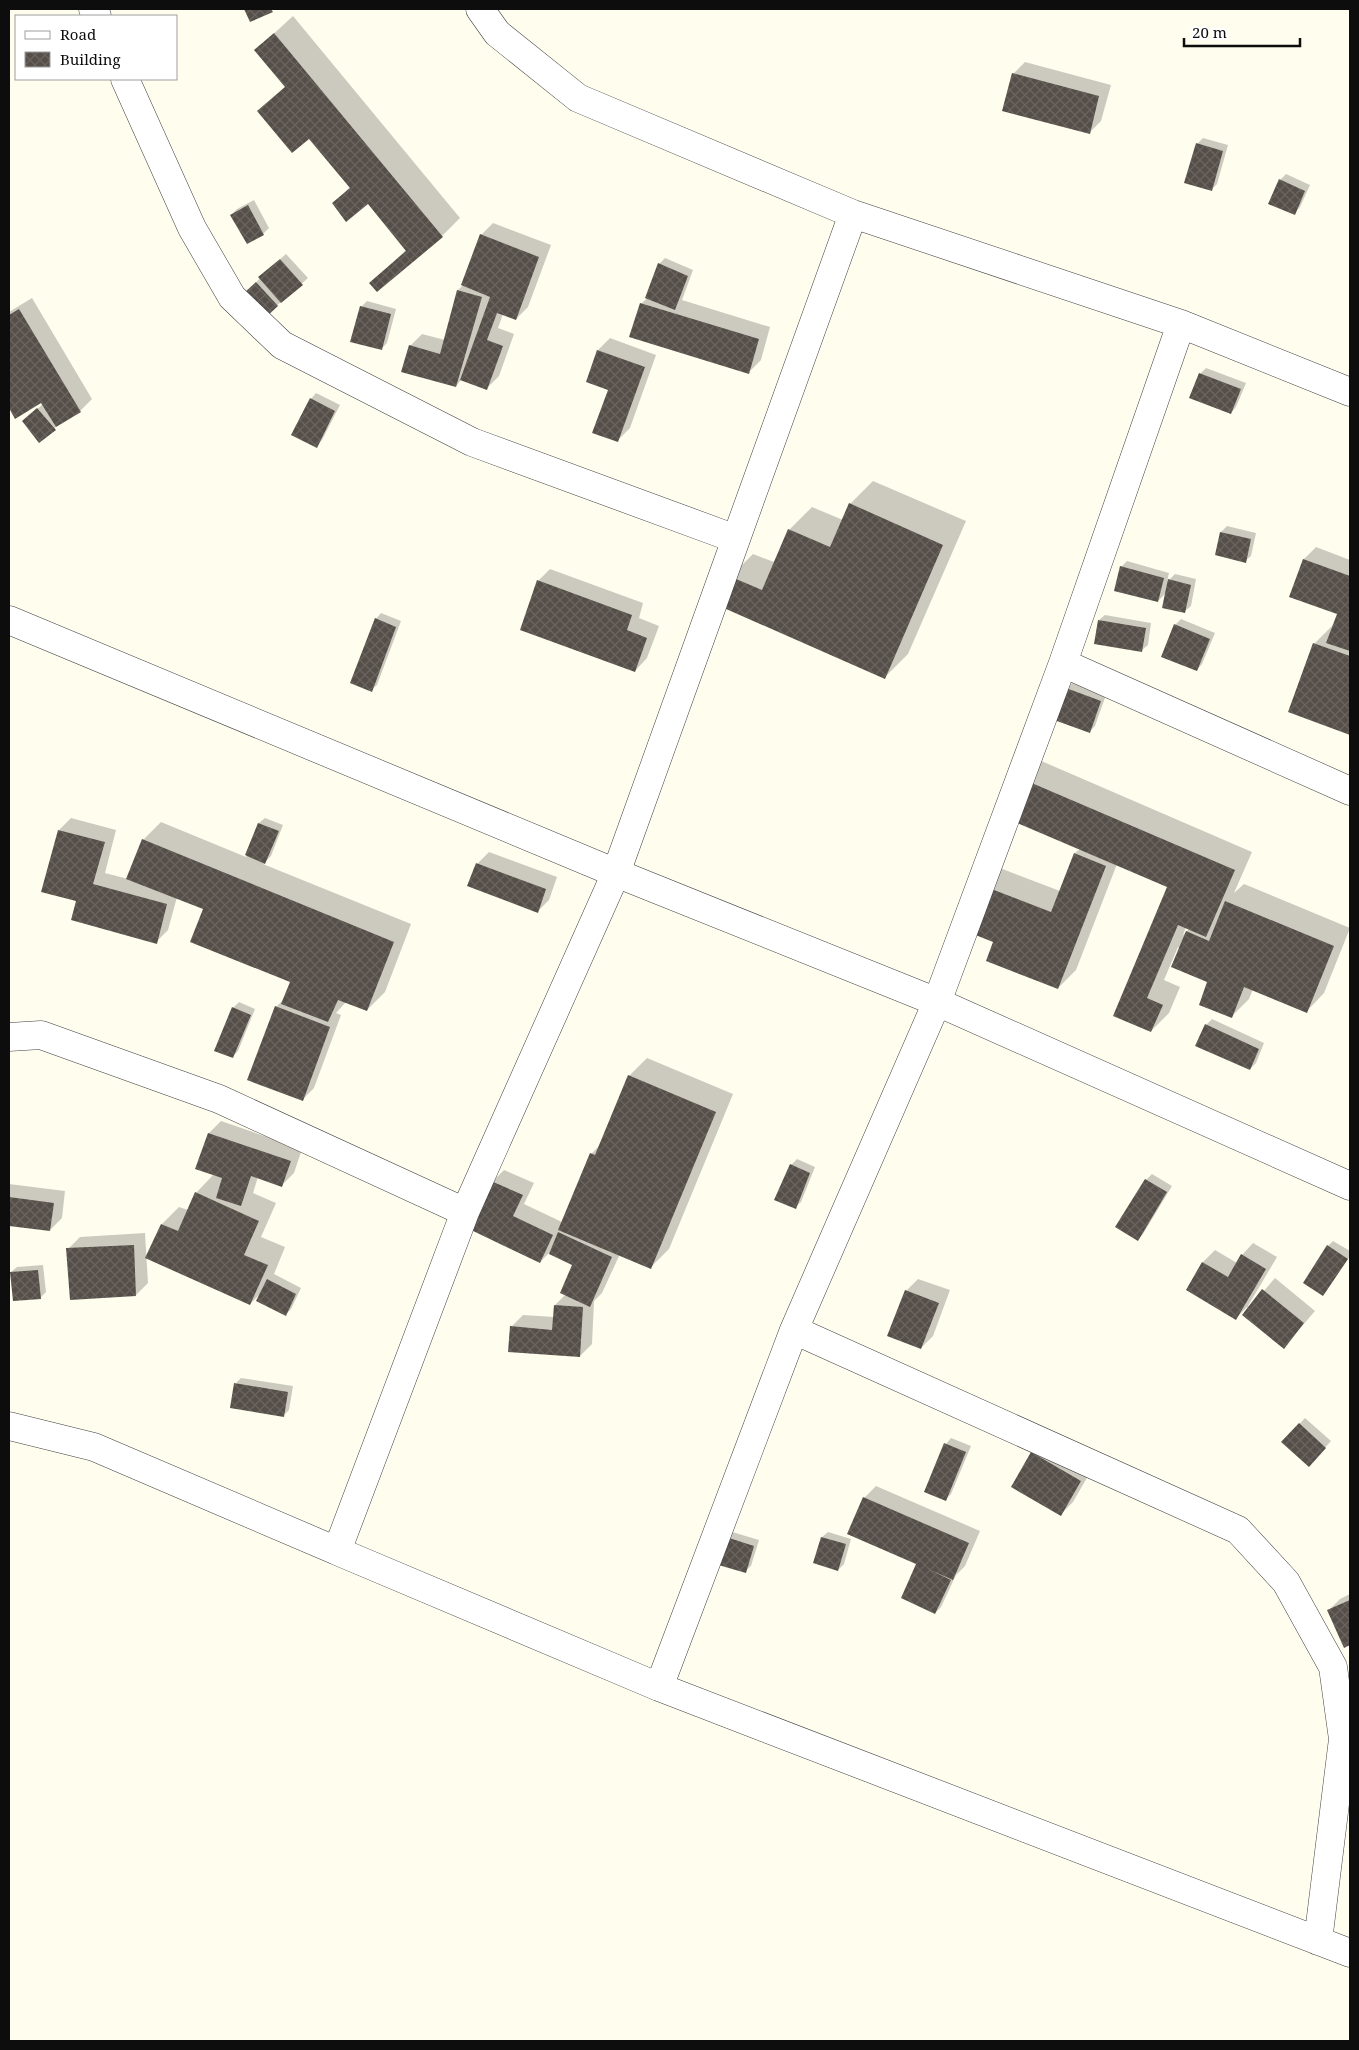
<svg xmlns="http://www.w3.org/2000/svg" width="1359" height="2050" font-family="'Noto Serif',serif">
	<style>
		.shadow { fill: #0003; fill-rule: evenodd }
		.building { fill: url(#building-cross-hatch) }
		.lines { fill: none; stroke-linecap: round; stroke-linejoin: round }
		.minor-casing { stroke: #404040; stroke-width: 29 }
		.minor { stroke: #fff; stroke-width: 28 }
	</style>
	<defs>
		<pattern id="building-cross-hatch" width="8" height="8" patternUnits="userSpaceOnUse" patternTransform="scale(1.25)"><rect width="8" height="8" fill="#564f49"/><path d="M0 0l8 8M0 8l8-8" fill="none" stroke="#69645f"/></pattern>
	</defs>
	<rect width="100%" height="100%" fill="#fffdee"/>
	<path class="shadow" d="M293,16L460,218L442,236L377,290L371,283L407,249L368,202L333,204L351,186L309,137L259,111L286,86L256,50Z
		M1025,62L1111,85L1101,121L1089,133L1013,74Z
		M1203,138L1228,145L1217,184L1212,189L1197,144Z
		M1286,174L1310,185L1300,207L1294,213L1280,180Z
		M254,200L269,228L263,234L247,243L231,215L237,209Z
		M493,223L551,245L528,307L516,319L503,314L498,328L514,334L499,376L487,388L462,379L456,386L410,346L422,334L445,340L458,290L463,285L481,235Z
		M286,254L308,278L265,316L245,294L266,272Z
		M665,258L693,270L682,300L770,327L761,360L749,372L641,304L647,298L659,264Z
		M32,298L92,399L80,411L60,423L40,442L29,416L43,404L41,401L15,417L9,406V312Z
		M367,301L396,309L387,343L381,349L361,307Z
		M610,338L656,355L630,428L618,440L609,389L587,381L598,350Z
		M1206,368L1246,383L1236,407L1231,413L1200,374Z
		M316,393L340,405L322,440L317,446L311,399Z
		M873,481L966,521L908,654L885,677L730,577L753,554L774,562L789,530L812,507L843,520L850,504Z
		M1227,526L1256,533L1251,556L1245,561L1216,555L1221,532Z
		M1316,547L1350,560V733L1290,711L1314,644L1332,626H1334L1339,613L1291,596L1304,559Z
		M1127,561L1169,573L1167,582L1175,574L1196,579L1191,606L1185,611L1166,593L1158,601L1121,567Z
		M550,569L643,603L639,618L659,626L647,658L635,671L538,581Z
		M381,613L401,621L377,685L371,690L376,619Z
		M1105,615L1151,623L1148,645L1142,650L1099,620Z
		M1181,619L1215,633L1202,664L1197,670L1175,625Z
		M1072,683L1106,695L1095,726L1089,732L1067,688Z
		M1039,760L1252,852L1234,893L1244,884L1350,928L1324,993L1307,1011L1253,989L1249,999L1231,1017L1209,982L1178,947L1164,980L1180,987L1169,1013L1151,1031L1114,1015L1169,887L1117,864L1076,970L1058,988L995,941L965,929L1000,868L1060,891L1075,853L1080,849L1005,817ZM1186,927L1190,928L1183,935Z
		M71,818L116,830L105,873L128,879L143,840L161,822L246,857L259,823L265,818L283,825L271,856L263,864L411,924L385,992L367,1010L346,1002L336,1013L341,1015L314,1088L302,1100L276,1007L286,997L292,981L204,908L177,897L168,930L156,942L77,900L59,830Z
		M489,852L557,877L549,900L537,912L477,864Z
		M239,1002L255,1009L238,1051L232,1057L233,1008Z
		M1212,1019L1264,1043L1256,1063L1250,1069L1206,1025Z
		M647,1058L733,1094L669,1249L651,1267L620,1254L602,1293L594,1301L592,1344L580,1356L511,1327L523,1315L554,1317L555,1305L566,1294L574,1264L549,1253L540,1262L492,1182L504,1170L534,1183L524,1204L562,1222L591,1154L601,1144L629,1076Z
		M221,1121L302,1149L294,1173L282,1185L258,1177L253,1193L276,1203L261,1237L285,1247L274,1274L301,1288L291,1309L285,1315L260,1294L250,1304L162,1224L179,1207L188,1210L196,1193L214,1174L197,1168L209,1133Z
		M797,1159L815,1167L801,1202L795,1207L791,1165Z
		M1152,1174L1172,1186L1143,1234L1138,1239L1146,1180Z
		M9,1184L65,1191L62,1218L50,1230L9,1225Z
		M145,1233L148,1283L136,1295L68,1249L80,1237Z
		M1333,1241L1350,1251V1256L1323,1295L1328,1246Z
		M1253,1243L1277,1257L1248,1306L1250,1307L1275,1278L1315,1311L1284,1347L1247,1307L1236,1318L1187,1289L1203,1262L1215,1250L1237,1263L1242,1255Z
		M43,1265L46,1292L40,1298L11,1272L17,1267Z
		M918,1279L950,1290L933,1336L921,1348L906,1291Z
		M241,1378L293,1386L289,1410L283,1416L236,1383Z
		M1305,1418L1331,1441L1314,1460L1282,1442Z
		M951,1438L971,1446L951,1494L945,1500L946,1444Z
		M1044,1441L1092,1469L1073,1502L1061,1514L1032,1453Z
		M876,1486L980,1531L965,1566L956,1575L941,1607L935,1613L917,1565L864,1498Z
		M729,1531L759,1540L751,1566L745,1571L716,1563Z
		M828,1532L851,1539L844,1564L838,1570L822,1537Z
		M1350,1594V1644L1345,1646L1328,1611L1340,1599Z"/>
	<path class="building" d="M244,9H271L273,12L250,22Z
		M274,33L443,237L377,292L369,283L406,251L368,204L346,222L332,203L350,188L309,139L292,153L257,111L285,87L254,50Z
		M1012,73L1099,96L1090,134L1002,111Z
		M1196,143L1223,151L1212,191L1184,183Z
		M1279,179L1305,191L1295,215L1268,204Z
		M248,205L264,235L247,244L230,215Z
		M480,234L539,257L516,320L497,313L487,340L503,346L487,390L460,380L490,297L461,285Z
		M280,259L303,285L281,303L258,277Z
		M658,263L688,276L675,310L645,298Z
		M256,282L278,306L265,318L243,294Z
		M457,290L482,297L456,387L401,372L409,345L440,354Z
		M640,303L759,339L749,374L629,337Z
		M360,306L391,314L382,350L350,342Z
		M19,309L81,412L56,427L41,403L15,419L9,408V315Z
		M597,350L645,367L618,442L592,433L608,390L586,382Z
		M1199,373L1241,389L1231,414L1189,398Z
		M310,398L335,411L317,448L291,435Z
		M37,408L56,430L39,443L22,421Z
		M849,503L943,545L885,679L717,605L729,576L762,590L788,529L830,547Z
		M1220,532L1251,539L1246,563L1215,555Z
		M1303,559L1350,576V651L1326,643L1337,614L1289,597Z
		M1120,566L1164,578L1158,602L1114,591Z
		M1168,579L1191,585L1185,613L1162,608Z
		M537,580L632,615L627,630L647,638L635,672L520,630Z
		M375,618L396,627L372,692L350,683Z
		M1098,620L1146,628L1142,652L1094,644Z
		M1174,624L1210,639L1197,671L1161,657Z
		M1313,643L1350,656V735L1288,712Z
		M1066,688L1101,701L1090,733L1054,720Z
		M1020,778L1235,870L1206,937L1178,925L1147,998L1163,1005L1151,1032L1113,1016L1167,887L1003,817Z
		M258,823L279,831L265,864L245,855Z
		M58,830L105,842L93,884L167,904L157,944L71,920L76,901L41,892Z
		M142,839L394,942L367,1011L338,1000L328,1022L281,1004L290,982L190,942L203,909L126,879Z
		M1074,853L1106,866L1058,989L986,961L993,942L963,930L981,885L1051,912Z
		M476,863L546,889L538,913L467,886Z
		M1225,901L1334,946L1307,1013L1244,987L1232,1018L1199,1005L1207,982L1171,967L1186,931L1209,941Z
		M275,1006L330,1027L303,1101L247,1080Z
		M232,1007L251,1015L233,1058L214,1051Z
		M1205,1024L1259,1049L1250,1070L1195,1046Z
		M628,1075L716,1112L651,1269L558,1230L590,1153L595,1155Z
		M208,1133L291,1161L282,1187L251,1176L241,1206L216,1198L222,1178L195,1169Z
		M790,1164L810,1173L796,1209L774,1200Z
		M1145,1179L1167,1192L1138,1241L1115,1227Z
		M491,1181L523,1195L513,1216L553,1235L540,1263L469,1229Z
		M195,1192L259,1221L244,1255L268,1265L250,1305L145,1258L161,1224L178,1231Z
		M9,1197L54,1203L50,1231L9,1226Z
		M558,1232L612,1257L590,1307L560,1293L572,1265L549,1254Z
		M134,1245L136,1296L70,1300L66,1248Z
		M1327,1245L1348,1259L1323,1296L1303,1283Z
		M1241,1254L1266,1269L1236,1320L1186,1290L1202,1262L1228,1277Z
		M38,1270L41,1299L13,1301L10,1272Z
		M267,1279L296,1294L286,1316L256,1301Z
		M1262,1289L1304,1323L1284,1349L1242,1315Z
		M905,1290L939,1303L921,1349L887,1336Z
		M554,1305L583,1307L580,1357L508,1352L510,1326L552,1330Z
		M234,1383L288,1392L284,1417L230,1408Z
		M1299,1423L1326,1448L1309,1467L1281,1442Z
		M944,1443L966,1452L946,1501L924,1492Z
		M1031,1452L1081,1481L1061,1516L1011,1487Z
		M863,1497L969,1543L953,1580L928,1569L951,1580L935,1614L901,1598L916,1564L847,1534Z
		M723,1536L754,1546L746,1573L715,1564Z
		M821,1537L846,1544L838,1571L813,1563Z
		M1350,1600V1645L1344,1648L1327,1610Z"/>
	<g class="lines">
		<defs>
			<path id="minor" d="M93,9L97,16
				M480,9L497,33L578,98L853,214L1181,324L1350,392
				M125,79L192,228L232,297L282,345L472,442L736,539L616,873L465,1212L337,1551L659,1687L1350,1953
				M736,539L853,214
				M9,620L616,873L937,1002L1350,1186
				M1063,663L1350,791
				M9,1037L41,1035L219,1099L465,1212
				M794,1330L1238,1530L1286,1582L1333,1667L1343,1739L1318,1941
				M9,1426L94,1447L337,1551
				M659,1687L794,1330L937,1002L1063,663L1181,324"/>
		</defs>
		<use href="#minor" class="minor-casing"/>
		<use href="#minor" class="minor"/>
	</g>
	<rect width="1359" height="2050" fill="none" stroke="#0d0d0d" stroke-width="20"/>
	<rect x="15" y="15" width="162" height="65" fill="#ffffff" stroke="#9e9e9e"/>
	<rect x="25" y="31" width="25" height="8" fill="#ffffff" stroke="#9e9e9e"/>
	<text x="60" y="40" font-size="15" fill="#0d0d0d">Road</text>
	<rect x="25" y="52" width="25" height="15" fill="url(#building-cross-hatch)" stroke="#9e9e9e"/>
	<text x="60" y="65" font-size="15" fill="#0d0d0d">Building</text>
	<path d="M1184 38v8h116v-8" fill="none" stroke="#0d0d0d" stroke-width="2.5"/>
	<text x="1192" y="38" font-size="15" fill="#0d0d0d" stroke="#ffffff" stroke-width="4" paint-order="stroke">20 m</text>
</svg>
